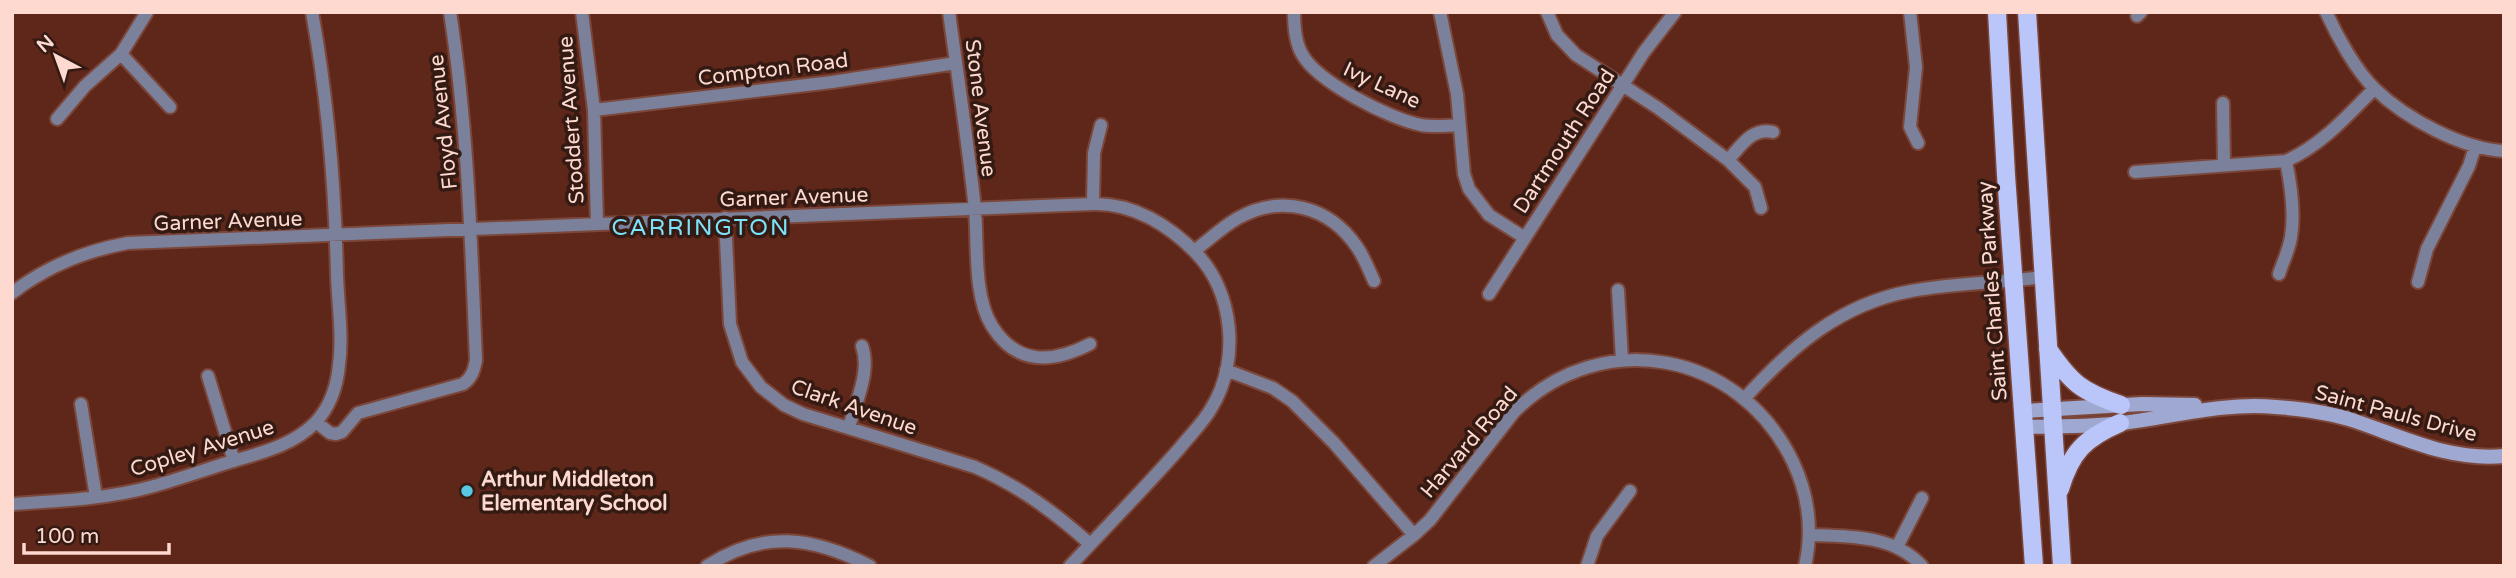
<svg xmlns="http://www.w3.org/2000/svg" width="2516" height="578" font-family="'Varela Round',sans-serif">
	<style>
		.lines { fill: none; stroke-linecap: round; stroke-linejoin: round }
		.street-casing { stroke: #7c473b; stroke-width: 16 }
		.secondary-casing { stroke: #7c473b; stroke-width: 18 }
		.primary-casing { stroke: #7c473b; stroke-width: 21 }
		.street { stroke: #7b819a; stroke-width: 12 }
		.secondary { stroke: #9fa8d0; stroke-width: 14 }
		.primary { stroke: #bac6fa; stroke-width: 18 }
		.poi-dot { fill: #57c9e2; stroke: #331a13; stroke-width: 2.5 }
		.labels { text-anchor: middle; stroke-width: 7; stroke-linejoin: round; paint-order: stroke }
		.street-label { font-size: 21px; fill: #fed9d0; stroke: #331a13 }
		.poi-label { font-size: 21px; font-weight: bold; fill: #fed9d0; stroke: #331a13; text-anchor: start }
		.neighbourhood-label { font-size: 23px; letter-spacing: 2px; fill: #7de3fa; stroke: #331a13 }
	</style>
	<rect width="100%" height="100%" fill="#5f271a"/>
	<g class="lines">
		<defs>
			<path id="street" d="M582,12L594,110L597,224
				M949,12C958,78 968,144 975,209C978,243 973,296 992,326C1017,366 1053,363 1090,344
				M1294,12C1294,26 1295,42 1302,54C1317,82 1390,119 1421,125C1433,127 1446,126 1459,125
				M1440,12L1457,94L1464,174L1469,189L1489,215L1525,238
				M1547,12L1557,35L1576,55L1658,108L1728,160L1755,187L1761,208
				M1910,12L1916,67L1910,127L1918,143
				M2326,12C2337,36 2356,71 2375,89C2405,118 2462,149 2504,151
				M2137,16L2141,12
				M121,54L170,107
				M2223,103L2224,165
				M594,110L832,82L956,63
				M57,119L85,86L121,54L147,12
				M1728,160C1741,146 1752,127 1773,132
				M2135,172L2286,161C2322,145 2347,116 2374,89
				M1093,204L1094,153L1101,125
				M725,218L730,324L742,362L761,387L784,405L803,414L975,467C1019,486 1054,512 1090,544
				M1194,251C1209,240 1222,227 1238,218C1282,194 1329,206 1357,247C1364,257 1369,270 1374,281
				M2279,274C2283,262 2289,250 2291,237C2295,213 2291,185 2286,161
				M2418,282L2427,249L2469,166L2475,147
				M1618,290L1622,360
				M12,293C47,266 84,251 128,243L1093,204C1133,203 1169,225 1196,253C1234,292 1240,361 1212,407C1204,422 1190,435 1179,449C1144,489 1106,527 1070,566
				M1489,294L1644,52L1675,12
				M1226,370L1273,388L1292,401L1334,443L1414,535
				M208,376L234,461
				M1744,399C1791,347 1840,304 1911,291C1954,283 2000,283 2043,277
				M81,404L96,497
				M316,422L330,433L336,434L342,432L358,413L463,384C472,378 474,370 476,360C471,243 468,128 450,12
				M849,427C856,402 871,371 862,346
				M12,504C59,501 108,499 154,486C179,479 204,470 230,462C260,453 292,446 315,423C330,407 337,387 339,365C343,336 338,305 337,275C335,187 328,100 312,12
				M1811,535C1849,536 1894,535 1922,566
				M1897,547L1922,498
				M707,566C764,529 813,537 870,566
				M1374,566L1414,535L1430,520L1514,412C1601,325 1740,351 1793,462C1809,496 1813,530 1805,566
				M1587,566L1597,536L1630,491"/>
			<path id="secondary" d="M2024,411L2142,404L2195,405
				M2025,427C2057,426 2090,427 2122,423C2172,417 2224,402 2276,407C2302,409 2329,412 2355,421C2405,438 2449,461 2504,456"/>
			<path id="primary" d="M1997,12L2006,175L2034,566
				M2027,12L2062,566
				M2048,349C2071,383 2082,392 2121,405
				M2060,489C2071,452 2085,438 2120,423"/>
		</defs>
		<use href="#street" class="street-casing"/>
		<use href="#secondary" class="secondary-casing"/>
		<use href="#primary" class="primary-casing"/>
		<use href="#street" class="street"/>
		<use href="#secondary" class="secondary"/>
		<use href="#primary" class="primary"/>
	</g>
	<circle class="poi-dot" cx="467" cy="491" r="7"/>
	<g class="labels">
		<g class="street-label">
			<text transform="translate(773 69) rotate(-7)" y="7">Compton Road</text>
			<text transform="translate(1382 85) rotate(25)" y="7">Ivy Lane</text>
			<text transform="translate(981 108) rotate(83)" y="7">Stone Avenue</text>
			<text transform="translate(571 120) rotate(-94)" y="7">Stoddert Avenue</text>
			<text transform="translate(443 122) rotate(-96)" y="7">Floyd Avenue</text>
			<text transform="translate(1564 141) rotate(-57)" y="7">Dartmouth Road</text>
			<text transform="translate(794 197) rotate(-2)" y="7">Garner Avenue</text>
			<text transform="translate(228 221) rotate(-2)" y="7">Garner Avenue</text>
			<text transform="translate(1992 291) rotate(-94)" y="7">Saint Charles Parkway</text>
			<text transform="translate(854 407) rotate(19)" y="7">Clark Avenue</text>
			<text transform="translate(2396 413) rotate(15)" y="7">Saint Pauls Drive</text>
			<text transform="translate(1469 442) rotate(-50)" y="7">Harvard Road</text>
			<text transform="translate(202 448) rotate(-17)" y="7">Copley Avenue</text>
		</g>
		<g class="poi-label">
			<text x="481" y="486">Arthur Middleton<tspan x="481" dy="24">Elementary School</tspan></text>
		</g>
		<g class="neighbourhood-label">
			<text x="701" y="235">CARRINGTON</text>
		</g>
	</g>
	<rect width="2516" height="578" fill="none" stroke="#fed9d0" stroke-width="28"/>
	<g transform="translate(56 56) rotate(319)" stroke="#331a13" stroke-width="5" paint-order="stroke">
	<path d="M0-5L12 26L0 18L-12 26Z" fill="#fed9d0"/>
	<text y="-10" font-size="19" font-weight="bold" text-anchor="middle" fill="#fed9d0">N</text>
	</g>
	<path d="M24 543v10h145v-10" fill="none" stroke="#fed9d0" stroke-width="3.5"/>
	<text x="35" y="543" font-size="21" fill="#fed9d0" stroke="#331a13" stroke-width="5" paint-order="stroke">100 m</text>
</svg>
